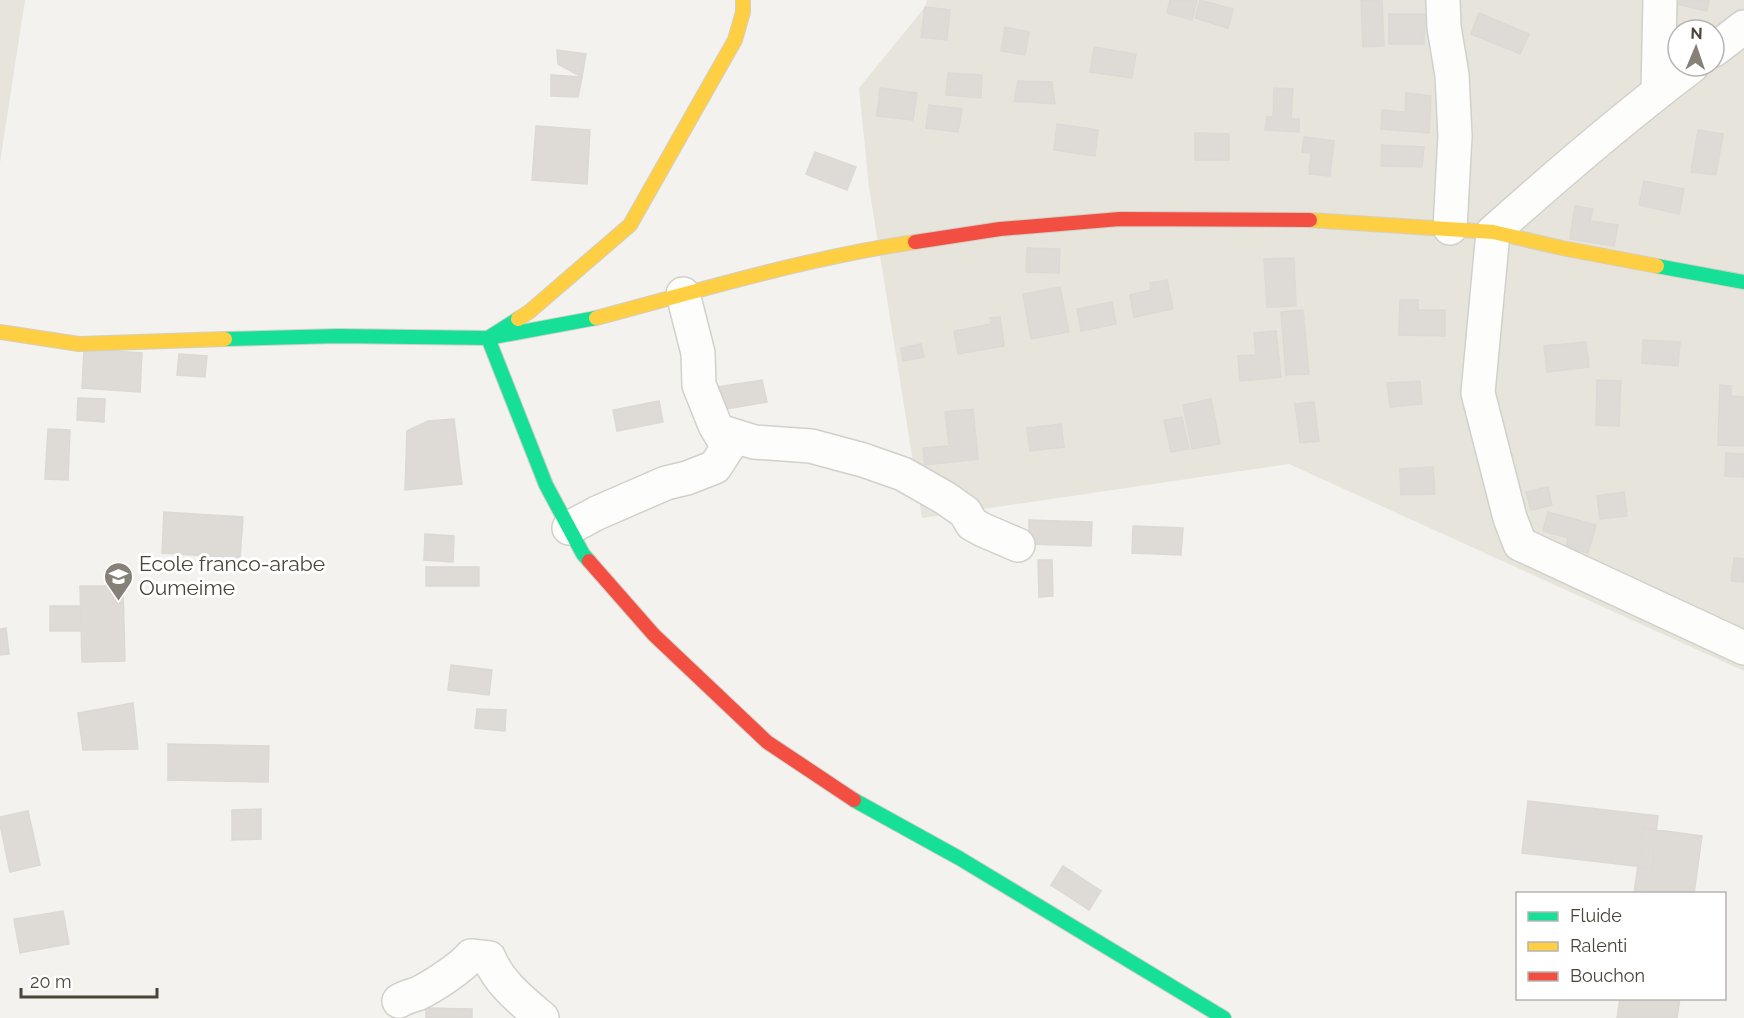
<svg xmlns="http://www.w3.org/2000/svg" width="1744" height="1018" font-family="Raleway,sans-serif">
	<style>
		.residential { fill: #e7e4dc; fill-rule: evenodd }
		.building { fill: #dedbd6; stroke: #dcd9d4; stroke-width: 1.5 }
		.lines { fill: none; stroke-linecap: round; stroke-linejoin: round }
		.street-casing { stroke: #d2d0cb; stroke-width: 36 }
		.fast-casing { stroke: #d3cfc5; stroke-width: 16 }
		.slow-casing { stroke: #d3cfc5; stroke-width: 16 }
		.jam-casing { stroke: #d3cfc5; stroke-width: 16 }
		.street { stroke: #fdfdfc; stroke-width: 33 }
		.fast { stroke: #16e098; stroke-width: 14 }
		.slow { stroke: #ffcf43; stroke-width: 14 }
		.jam { stroke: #f24e42; stroke-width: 14 }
		.labels { text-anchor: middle; stroke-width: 6; stroke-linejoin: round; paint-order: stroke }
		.poi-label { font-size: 21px; fill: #4b4439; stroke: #fff; text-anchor: start }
	</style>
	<rect width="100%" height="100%" fill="#f4f2ee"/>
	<path class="residential" d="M0,0H25L0,163Z
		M927,0H1744V671L1289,464L922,518L869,187L859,88L925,7ZM1678,30H1714V66H1678Z"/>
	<path class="building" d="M1170,0H1197L1192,20L1167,13Z
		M1200,0L1233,9L1228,28L1195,18Z
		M1361,0H1382L1384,46L1363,47Z
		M1677,0H1709L1707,11L1676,4Z
		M925,7L950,10L947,40L921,37Z
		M1479,13L1529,34L1520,54L1471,34Z
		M1389,14H1425L1424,44H1389Z
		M1005,27L1029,32L1025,55L1001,51Z
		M1094,47L1136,54L1132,78L1090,72Z
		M557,50L586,54L582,77L558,64Z
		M948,73L982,75L981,98L946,95Z
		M551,75L582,77L578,97L551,96Z
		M1018,81L1052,82L1055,104L1014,101Z
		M880,88L917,93L913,120L877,116Z
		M1274,88L1293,89L1291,119H1299V132L1265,130L1267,117H1273Z
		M1406,93L1431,96L1429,133L1381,129L1382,110L1405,112Z
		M929,105L962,109L958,132L926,128Z
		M1057,124L1098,130L1095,156L1054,150Z
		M536,126L590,130L587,184L532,180Z
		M1698,130L1723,134L1716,175L1691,172Z
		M1195,133L1229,134V160H1195Z
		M1304,137L1334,141L1330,176L1309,174L1311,153L1302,152Z
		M1382,145L1424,147L1422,167L1381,166Z
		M815,152L856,167L847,190L806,174Z
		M1644,181L1684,189L1679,214L1639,205Z
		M1575,206L1593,209L1590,221L1618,225L1614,246L1570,239Z
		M1027,248L1060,249L1059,273L1026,272Z
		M1294,258L1296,306L1267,307L1264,259Z
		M1167,280L1173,309L1134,317L1130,295L1151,290L1150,283Z
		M1060,287L1069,332L1031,339L1023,294Z
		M1400,300H1418V310H1445V336L1399,335Z
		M1112,302L1116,324L1081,331L1077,309Z
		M1303,310L1309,374L1286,375L1281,312Z
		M1000,317L1004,346L958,354L954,331L991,324L990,318Z
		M1276,331L1281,377L1240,381L1238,356L1256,355L1254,333Z
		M1643,340L1680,342L1678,366L1642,363Z
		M1586,342L1589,367L1547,372L1544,346Z
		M921,344L924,357L903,361L901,348Z
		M84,349L142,353L140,392L82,388Z
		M179,354L207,356L205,377L177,375Z
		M762,380L767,402L721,410L716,387Z
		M1597,380L1621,381L1619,426L1596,425Z
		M1420,381L1422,404L1390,407L1387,383Z
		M1720,385L1731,386V396L1744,397V446L1718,445Z
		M78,398L105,399L104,422L77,420Z
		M1211,399L1220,444L1192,449L1183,405Z
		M659,401L663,422L617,431L613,410Z
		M1314,402L1319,441L1300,443L1295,404Z
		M973,409L978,459L925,465L923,448L949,446L945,412Z
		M1182,417L1189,449L1171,452L1164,420Z
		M454,419L462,484L405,490L407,431L428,421Z
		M1061,424L1064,447L1030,451L1027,428Z
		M48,429L70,430L68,480L45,479Z
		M1726,453L1744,454V477L1725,476Z
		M1433,467L1435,494L1401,495L1400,469Z
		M1548,487L1552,505L1531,510L1526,492Z
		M1624,492L1627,516L1600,519L1597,496Z
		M164,512L243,517L240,558L162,553Z
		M1548,512L1596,525L1588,553L1566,547L1568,538L1543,531Z
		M1029,520L1092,522L1091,546L1029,544Z
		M1133,526L1183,528L1181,555L1132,553Z
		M425,534L454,536L453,562L424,560Z
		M1734,558L1744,559V582L1731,581Z
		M1038,560H1052L1053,596L1039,597Z
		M426,567H479V586H426Z
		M80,586H123L125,661L82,662Z
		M50,606H81V631H50Z
		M6,628L9,654L0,655V629Z
		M451,665L492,670L489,695L448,690Z
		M133,703L138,749L83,750L78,713Z
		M477,709L506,710L505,731L475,728Z
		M168,744L269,746L268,782L168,780Z
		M1528,801L1658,816L1652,868L1522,853Z
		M261,809V839L232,840V810Z
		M28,811L40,865L10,872L0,824V817Z
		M1643,828L1702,836L1694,894H1634Z
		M1063,866L1101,891L1089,910L1051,885Z
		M63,911L69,944L20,953L14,919Z
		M1620,998H1680L1677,1018H1617Z
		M426,1008L472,1009V1018H426Z"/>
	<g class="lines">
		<defs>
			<path id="street" d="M1443,0L1444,27L1452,75L1455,136L1450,228
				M1714,50L1744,27
				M1692,66C1623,118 1558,174 1493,232L1478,393L1510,518L1520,544L1744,648
				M1658,92L1660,0
				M719,431L754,442L811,446L863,460L903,474L945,498L965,512L972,524L983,530L1018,545
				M569,528L597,513L666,483L687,478L715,467L728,447L715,425L699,385L698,353L683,294
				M399,1001C405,997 410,996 417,994C432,987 461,968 471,956L489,958C499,983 522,1001 542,1018"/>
			<path id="fast" d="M1657,266L1744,282
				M518,319L488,338L546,485L583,554L589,561
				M225,339L338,336L488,338L596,318
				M854,800L959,858L1224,1018"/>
			<path id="slow" d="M1310,220L1493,232L1562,248L1657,266
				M596,318C702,290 806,258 915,242
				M518,319L529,312L630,225L735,40L743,12V0
				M0,332L79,344L225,339"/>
			<path id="jam" d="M915,242L1000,229L1120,219L1310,220
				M589,561L654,635L767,742L854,800"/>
		</defs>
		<use href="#street" class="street-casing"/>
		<use href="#fast" class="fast-casing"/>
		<use href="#slow" class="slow-casing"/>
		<use href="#jam" class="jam-casing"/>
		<use href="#street" class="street"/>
		<use href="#fast" class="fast"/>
		<use href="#slow" class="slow"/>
		<use href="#jam" class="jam"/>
	</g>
	<defs>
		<symbol id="school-pin" viewBox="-11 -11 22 30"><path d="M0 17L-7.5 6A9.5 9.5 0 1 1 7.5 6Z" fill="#868178" stroke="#fff"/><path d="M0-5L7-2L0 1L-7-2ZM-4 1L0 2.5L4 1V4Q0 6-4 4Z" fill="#fff"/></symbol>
	</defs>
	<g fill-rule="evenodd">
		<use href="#school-pin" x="102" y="560" width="33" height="45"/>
	</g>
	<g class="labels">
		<g class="poi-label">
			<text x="139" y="571">Ecole franco-arabe<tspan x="139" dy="24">Oumeime</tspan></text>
		</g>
	</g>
	<rect x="1516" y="892" width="210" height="108" fill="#ffffff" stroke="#b7b4b0" stroke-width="1.5"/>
	<rect x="1528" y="912" width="30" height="9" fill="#16e098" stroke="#b7b4b0" stroke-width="1.5"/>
	<text x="1570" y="922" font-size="18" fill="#4b4439">Fluide</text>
	<rect x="1528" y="942" width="30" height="9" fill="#ffcf43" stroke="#b7b4b0" stroke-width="1.5"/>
	<text x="1570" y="952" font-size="18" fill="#4b4439">Ralenti</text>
	<rect x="1528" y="972" width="30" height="9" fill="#f24e42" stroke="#b7b4b0" stroke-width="1.5"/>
	<text x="1570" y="982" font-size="18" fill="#4b4439">Bouchon</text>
	<g transform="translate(1696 48) rotate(2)"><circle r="28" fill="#ffffff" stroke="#b7b4b0" stroke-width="1.5"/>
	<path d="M0-4.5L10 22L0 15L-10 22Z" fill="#868178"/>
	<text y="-9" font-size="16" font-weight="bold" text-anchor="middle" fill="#4b4439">N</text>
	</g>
	<path d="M21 988v9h136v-9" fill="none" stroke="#4b4439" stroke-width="3"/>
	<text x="30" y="988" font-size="18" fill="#4b4439" stroke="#ffffff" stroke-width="4.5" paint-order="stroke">20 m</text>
</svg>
